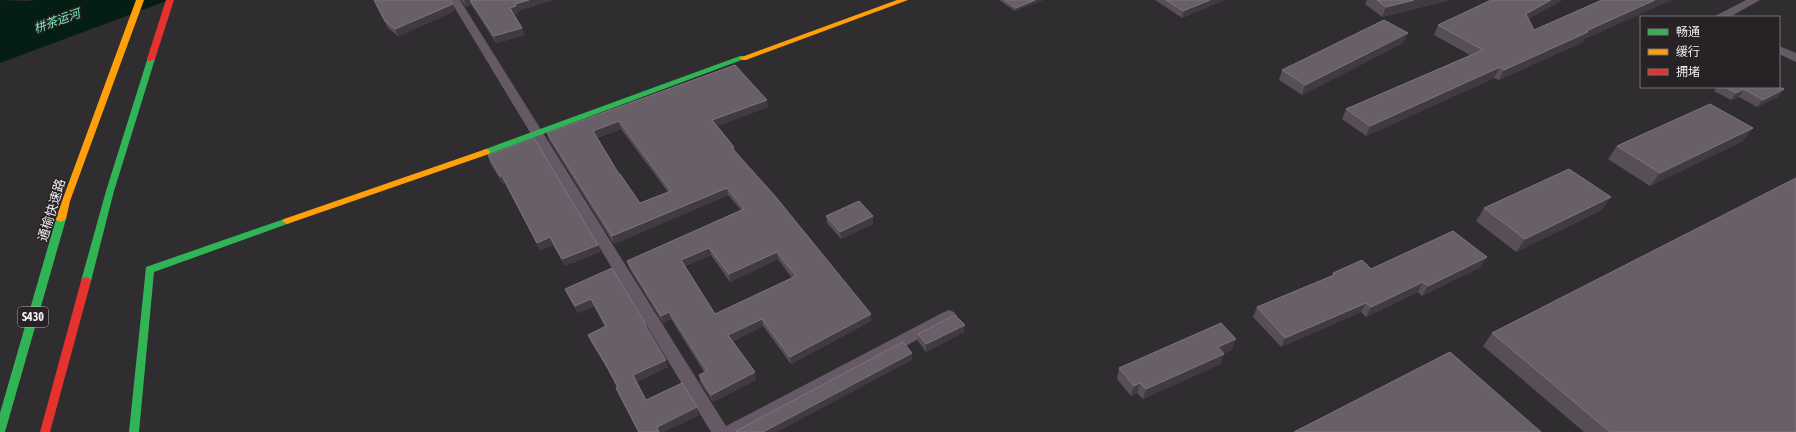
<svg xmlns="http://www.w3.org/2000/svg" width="1796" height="432" font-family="'Asap Condensed','Noto Sans SC',sans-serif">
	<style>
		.water { fill: #041e14 }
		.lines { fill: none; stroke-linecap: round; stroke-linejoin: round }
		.street { fill: #655965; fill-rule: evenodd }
		.fast { fill: #30b455; fill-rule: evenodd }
		.slow { fill: #ff9f0a; fill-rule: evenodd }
		.jam { fill: #e5322d; fill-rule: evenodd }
		.wall { fill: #574e58; fill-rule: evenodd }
		.shaded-wall { fill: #403a41 }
		.building { fill: #685f69; stroke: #7d757e; fill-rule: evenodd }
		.labels { text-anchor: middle; stroke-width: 3; stroke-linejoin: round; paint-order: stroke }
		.far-water-label { font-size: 12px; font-style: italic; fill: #75f3bd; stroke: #262226 }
		.shield { fill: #262226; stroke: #b3afb3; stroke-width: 1 }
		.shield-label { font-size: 12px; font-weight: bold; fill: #efecef }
		.street-label { font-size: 13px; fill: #efecef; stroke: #262226 }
	</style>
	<rect width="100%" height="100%" fill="#2f2d2f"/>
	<path class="water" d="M0,0L28,1L33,0H169L0,63Z"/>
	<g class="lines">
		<path class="street" d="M450,0H460L726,426L944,312L949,310L954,312L957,316L954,320L746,432H711Z
			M1746,0H1760L1730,17H1715L1717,15Z
			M1779,46L1796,53V62L1779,54Z"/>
		<path class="fast" d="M740,56H743L747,58L489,154H483L482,152L483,150Z
			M148,57H154L155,59L114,191L91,281L89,284H83L81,281L106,191Z
			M61,216L66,219L5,432H0V413L56,219Z
			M287,218L290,219L292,221L290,223L154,272L139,432H129L146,267Z"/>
		<path class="slow" d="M136,0H144L70,201L66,219L61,222L58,221L56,219L62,201Z
			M897,0H908L746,60H743L739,58Z
			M486,149L489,150L490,152L489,154L290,223L287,224L282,221L284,219Z"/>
		<path class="jam" d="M166,0H174L155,59L151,61H148L147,59Z
			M86,277L89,278L91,281L50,432H40L81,281L83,278Z"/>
	</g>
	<path class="wall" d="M374,0L455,11L398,36L388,28L377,7Z
		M461,0H553L518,11V13L514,14L525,35L496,43L471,4L466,7Z
		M999,0H1043L1015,11Z
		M1155,0H1224L1182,18Z
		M1367,0H1450L1382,17L1365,4Z
		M1602,0H1671L1584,39L1583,42L1499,80L1494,78L1366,136L1342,119L1346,109L1470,55L1434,35L1438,25L1528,19L1534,30Z
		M1403,43L1302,95L1279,80L1282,70Z
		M735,65L768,107L717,126L734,147L735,151L871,321L791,364L763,326L733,341L756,380L713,402L700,382L699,375L704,372L671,319L663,323L629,268L627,261L741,210L728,195L614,244L549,140L547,133ZM621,129L668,192L640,203L619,174L597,138ZM711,255L730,282L778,259L792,278L715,314L685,266Z
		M1717,87H1779L1784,89L1778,97L1757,107L1739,97L1731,100L1714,91Z
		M1753,128L1743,141L1650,186L1608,159L1617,146Z
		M488,155L598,245L600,252L565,266L553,245L540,250L505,183L503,184L490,163Z
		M1484,208L1602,210L1516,252L1476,221Z
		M826,216H873V224L841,239L827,223Z
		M1481,267L1422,296L1418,292L1366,317L1361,312L1281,347L1253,317L1257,307L1332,276L1333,273L1371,269Z
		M565,289L645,323L647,328L668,367L636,382L646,400L699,415L663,432H638L619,395L616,388H617L608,370L591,342L588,335L605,327L594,306L578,313L568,296Z
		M964,332L926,352L918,341V334Z
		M1492,333L1796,432H1584L1483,346Z
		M1232,350L1224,353L1220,364L1143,399L1137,393L1131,396L1117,379L1119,368Z"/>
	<path class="shaded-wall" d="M464,0H470L471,4L466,7Z
		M529,0H553L518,11V13L512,15L510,8L515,4Z
		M1035,0H1043L1015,11L1016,8Z
		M1210,0H1224L1182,18L1183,11Z
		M1414,0H1450L1382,17L1386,7Z
		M1551,0H1563L1520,24L1526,14Z
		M1655,0H1671L1584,39L1583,42L1499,80L1504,70L1586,31Z
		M453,4L455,11L398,36L395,29Z
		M522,28L525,35L496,43L494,36Z
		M1408,33L1403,43L1302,95L1305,85Z
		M1500,67L1494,78L1366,136L1370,126Z
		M1744,89L1739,97L1731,100L1736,93Z
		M1784,89L1778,97L1757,107L1763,100Z
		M767,100L768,107L713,128L712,120Z
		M619,121L621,129L595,139L593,131Z
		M1753,128L1743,141L1650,186L1660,173Z
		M500,176H502L505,183L503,184Z
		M727,188L728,195L614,244L612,236Z
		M1611,197L1602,210L1516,252L1525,239Z
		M873,216V224L841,239L840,232Z
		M550,237L553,245L540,250L537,243Z
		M598,245L600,252L565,266L562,259Z
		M709,248L711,255L683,267L681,260Z
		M777,252L778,259L730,282L729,274Z
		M1487,257L1481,267L1422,296L1428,286Z
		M1423,282L1418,292L1366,317L1371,307Z
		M591,299L594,306L578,313L575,306Z
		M1366,303L1361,312L1281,347L1285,338Z
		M669,312L671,319L663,323L661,316Z
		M871,314V321L791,364L790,357Z
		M762,319L763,326L730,342L728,335Z
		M965,325L964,332L926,352V344Z
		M1236,339L1232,350L1214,358L1218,347Z
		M912,353V360L777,432H763Z
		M1224,354L1220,364L1143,399L1146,389Z
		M666,360L668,367L635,382L633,375Z
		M755,372L756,380L713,402L711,395Z
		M1140,383L1137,393L1131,396L1134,386Z
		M697,407L699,415L663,432H658L657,427Z"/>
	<path class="building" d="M374,0H450L453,4L395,29L385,21Z
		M470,0H529L515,4L516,6L510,8L522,28L494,36Z
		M1004,0H1035L1016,8Z
		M1166,0H1210L1183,11Z
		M1377,0H1414L1386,7Z
		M1491,0H1551L1526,14L1534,30L1602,0H1655L1586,31L1588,32L1504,70L1500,67L1370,126L1346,109L1483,50L1438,25Z
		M1384,20L1408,33L1305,85L1282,70Z
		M735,65L767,100L712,120L734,147L732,148L775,196L871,314L790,357L762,319L728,335L755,372L711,395L699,375L707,371L669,312L661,316L627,261L744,209L727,188L612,236L547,133ZM619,121L671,191L640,203L620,174H619L593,131ZM709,248L729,274L777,252L796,276L715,314L681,260Z
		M1725,87H1779L1784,89L1763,100L1744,89L1736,93Z
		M1710,104L1753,128L1660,173L1617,146Z
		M534,138L598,245L562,259L550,237L537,243L502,176H500L488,155Z
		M1569,169L1611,197L1525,239L1484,208Z
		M1796,178V432H1610L1492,333Z
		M859,201L873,216L840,232L826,216Z
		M1453,231L1487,257L1428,286L1423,282L1371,307L1366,303L1285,338L1257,307L1334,275L1333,273L1362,260L1371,269Z
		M612,268L645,323H644L666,360L633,375L646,400L682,383L697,407L657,427L659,432H639L616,388L618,387L605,363L588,335L606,326L591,299L575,306L565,289Z
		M955,315L965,325L926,344L918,334Z
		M1221,323L1236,339L1218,347L1224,354L1146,389L1140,383L1134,386L1119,368Z
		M903,342L912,353L763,432H737L736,431Z
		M1450,352L1541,432H1294Z"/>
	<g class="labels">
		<g class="far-water-label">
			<text transform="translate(57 21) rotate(-20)" y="4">栟茶运河</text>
		</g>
		<rect class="shield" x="18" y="307" width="30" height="20" rx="3"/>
		<g class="shield-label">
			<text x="33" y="321">S430</text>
		</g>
		<g class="street-label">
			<text transform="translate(51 210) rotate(-73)" y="5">通榆快速路</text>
		</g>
	</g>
	<rect x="1640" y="16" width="140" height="72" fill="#262226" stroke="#767376"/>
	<rect x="1648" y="29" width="20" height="6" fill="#30b455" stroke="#767376"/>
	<text x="1676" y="36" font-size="12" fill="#efecef">畅通</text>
	<rect x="1648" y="49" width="20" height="6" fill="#ff9f0a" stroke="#767376"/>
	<text x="1676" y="56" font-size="12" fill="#efecef">缓行</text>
	<rect x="1648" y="69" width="20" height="6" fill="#e5322d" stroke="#767376"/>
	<text x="1676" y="76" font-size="12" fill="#efecef">拥堵</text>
</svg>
